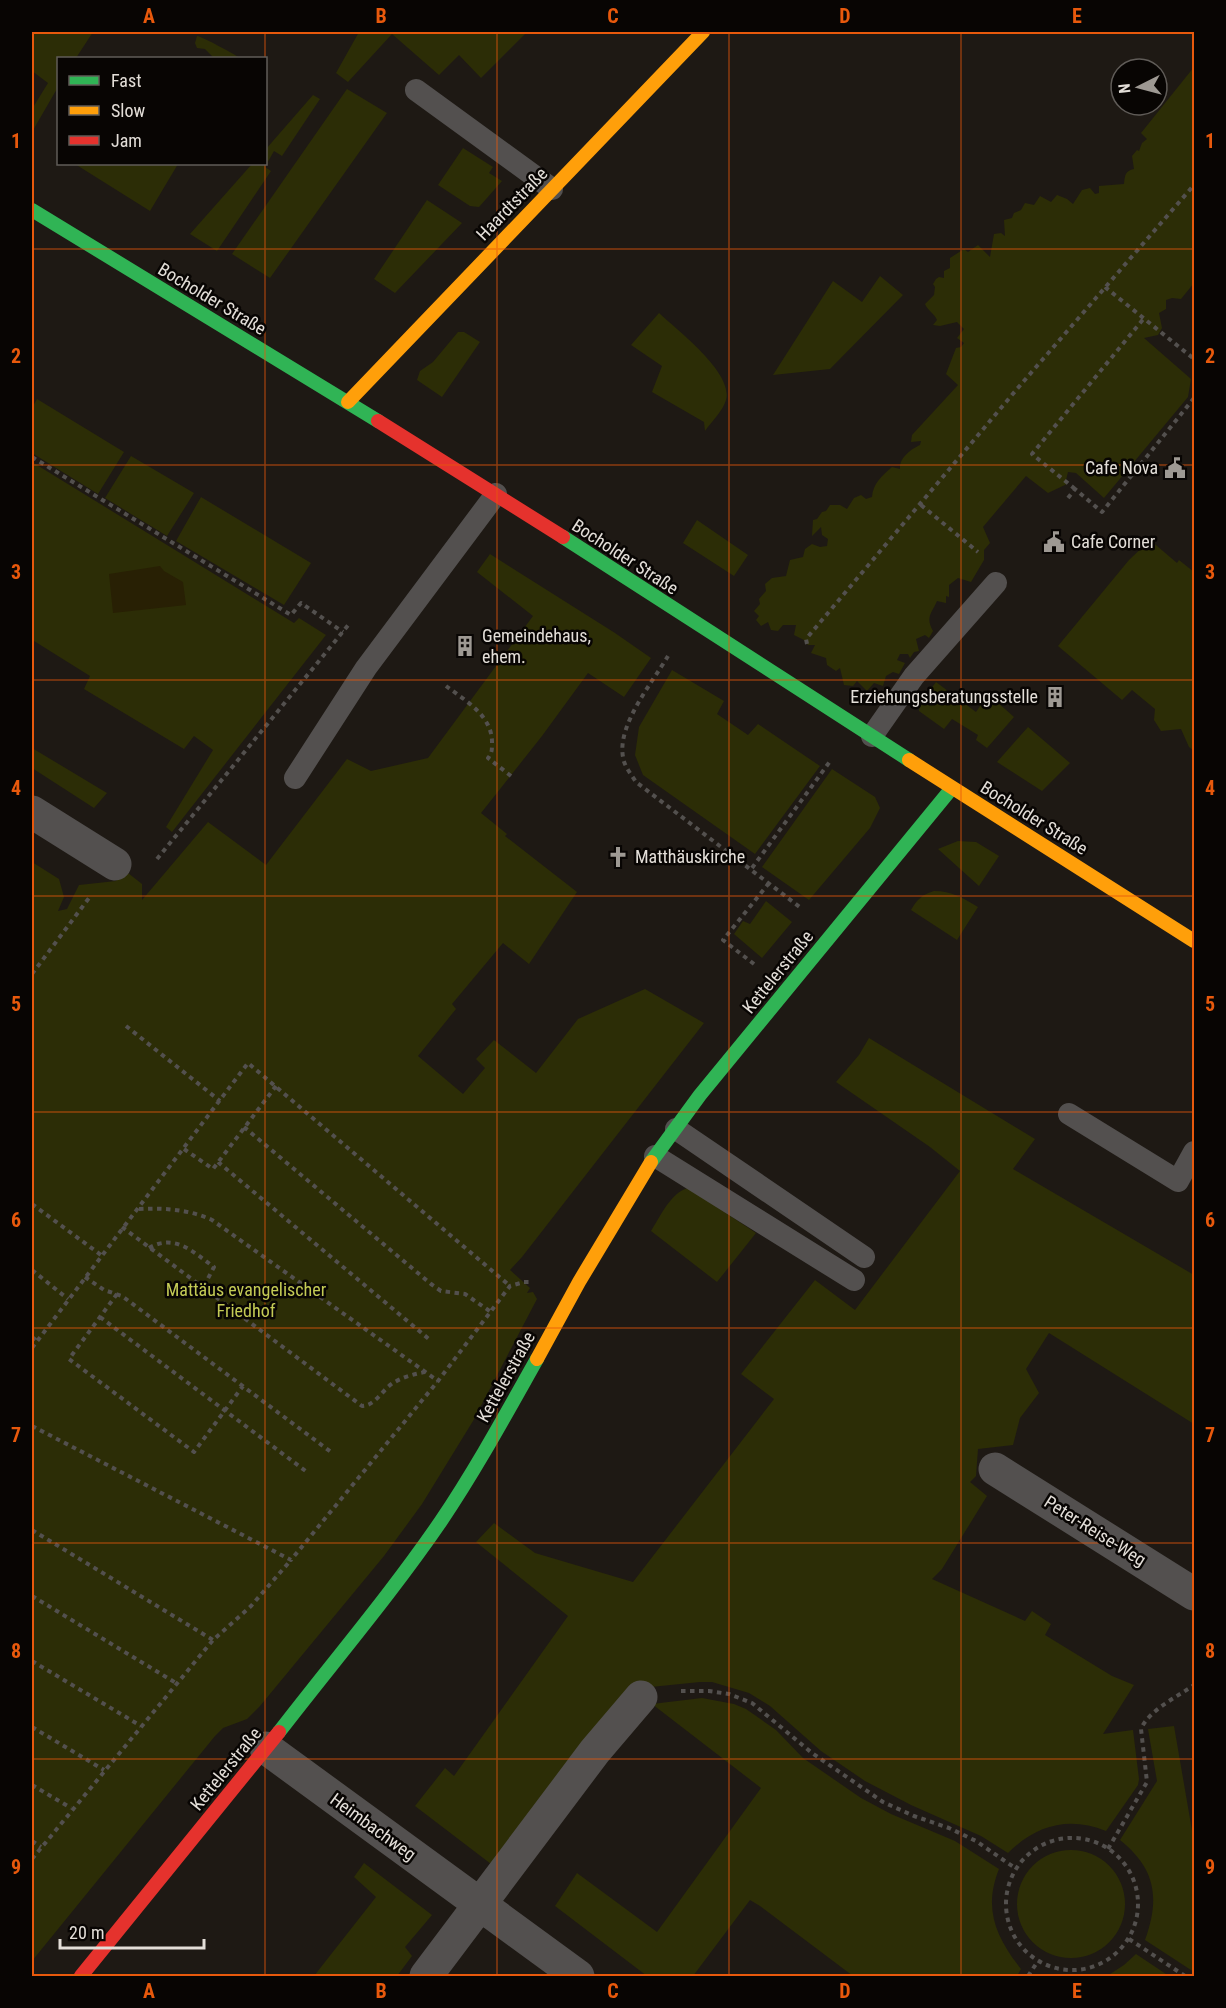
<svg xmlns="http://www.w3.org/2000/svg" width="1226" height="2008" font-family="'Roboto Condensed',sans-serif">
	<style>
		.green { fill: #2c2d06 }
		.sand { fill: #282004 }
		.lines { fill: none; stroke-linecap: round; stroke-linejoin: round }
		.path { stroke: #53504e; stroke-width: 4; stroke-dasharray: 4.5 4.5; stroke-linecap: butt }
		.lane { stroke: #53504f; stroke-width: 22 }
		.street { stroke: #53504f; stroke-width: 33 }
		.fast { stroke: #30b455; stroke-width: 14 }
		.slow { stroke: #ff9f0a; stroke-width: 14 }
		.jam { stroke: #e5322d; stroke-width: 14 }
		.grid { fill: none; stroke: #e8590c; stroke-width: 1.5; stroke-opacity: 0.55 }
		.labels { text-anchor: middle; stroke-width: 5; stroke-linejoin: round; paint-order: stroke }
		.street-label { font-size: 18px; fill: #e3ded8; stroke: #080503 }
		.poi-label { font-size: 18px; fill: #e3ded8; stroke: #080503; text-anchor: start }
		.park-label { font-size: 18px; fill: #c4cb55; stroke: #080503 }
		.neatline { fill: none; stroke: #e8590c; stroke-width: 2 }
		.grid-label { font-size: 20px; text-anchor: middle; font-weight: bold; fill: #e8590c }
	</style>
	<rect width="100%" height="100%" fill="#1e1914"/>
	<path class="green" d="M32,32H93L76,58H58V87L32,132V109L48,83L32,71Z
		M359,32H527L481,78L459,55L439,75L392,34L348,82L336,73Z
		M197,36C203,37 234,54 240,58H214L205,49L197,48L195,43Z
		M1194,67V283L1181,299L1172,298L1166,300V309L1159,313L1162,328L1158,335L1144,338L1191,379L1188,397L1104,498L1076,473L1068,472L1066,480L1067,484L1048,493L1026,476L983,527L990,543L984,550V560L971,582L958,578L949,585V597L946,596V603L937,601C932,613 925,617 933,631L929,638L925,635L916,639L919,651L914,652L910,658L908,654H900L897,660L905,663L899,674L893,672L886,676L883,686L874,683L867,691L857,681L853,686L844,685L840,668L836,671L827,665L826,658L811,653L815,645H808L804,640L794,635L796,625H783L778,631L771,630L768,622L761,626L756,620L759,616L754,611L760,604L759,599L766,591L765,584L772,578L786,576L790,560L803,557L805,549L812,544L820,547L827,546L828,539L822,535L821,527L812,536L813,520L817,519L822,512L826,511L830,505H840L847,509L854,498L861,495L866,499L872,497C873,483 882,476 892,467L900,469C899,458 911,449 920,445L921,441L911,442L912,435L958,385L946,374L956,348L961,347L964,343L957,338L964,329L957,322L940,326L933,325L937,320C934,313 928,311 925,304L934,295L935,287L933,284L936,279L939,277L944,278V271L950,268V258L964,249L968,252L978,245L990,257L994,234L1001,233L1005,236L1004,220L1012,218L1014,213L1021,210L1025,203L1034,205L1040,196L1051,202L1057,195L1067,199L1073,204L1082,190L1090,188L1095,194L1099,193V186L1124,184C1125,175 1125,171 1134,169L1132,156L1137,150L1139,151L1142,143L1147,139L1141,133Z
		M347,89L387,113L270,278L232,254Z
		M313,95L320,99L282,156L274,151L265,167L271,171L217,251L190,234L252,164H266V149Z
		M463,148L493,167L489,173L502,181L479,207L470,206L438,185Z
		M75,164H178L150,211Z
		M427,200L462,223L395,293L374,279Z
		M880,276L903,295L830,369L773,375L833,281L862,302Z
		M659,313C677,330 734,373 726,400C723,411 711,422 705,431L704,422L652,392L662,366L631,345Z
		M458,332H464L480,342L442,397L417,380L420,371L433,362Z
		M37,399L124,452L98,494L32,453V408Z
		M131,456L194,493L167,536L105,498Z
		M32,462L294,623L299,618L326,635L172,832L166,827L213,750L194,736L184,749L84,689L90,676L34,641L32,644Z
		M201,497L311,563L284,605L176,541Z
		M697,520L748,555L734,576L683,543Z
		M1150,540L1177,563L1179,560L1194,572V751L1189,747L1181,729L1161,731L1154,720L1155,709L1132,690L1122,700L1058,646L1129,560Z
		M490,554L615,633L651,658L624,697L588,673L542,736L481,813L507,834L505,836L577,892L529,964L503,943L452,1004L456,1009L418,1056L463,1094L485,1068L476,1059L494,1040L536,1073L578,1019L645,989L704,1023L522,1257L510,1270L530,1288L527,1293L533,1292L537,1299L473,1421L422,1504L384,1556L260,1706L247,1719L223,1728L215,1736L32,1961V862L59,879L64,897L58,911L67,909L79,885L116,881L119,875L128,873L142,884V900L208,822L266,865L347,759L371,771L428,758L533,616L477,572Z
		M672,670L724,701L717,714L748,735L758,724L820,766L755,854L643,775L635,755L639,727Z
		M936,682L976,712L988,694L1014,717L987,748L976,740L978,735L952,719L944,729L919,711V705Z
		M1028,727L1070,763L1042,791L997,762Z
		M32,748L107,793L94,808L32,768Z
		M832,769L875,797L880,808L870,828L809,900L762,867Z
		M958,841L976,842L999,856L979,886L938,849Z
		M934,891C952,891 963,898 978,907L957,940L911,910C917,899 922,895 934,891Z
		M766,901L792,922L762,958L734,934L743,921L750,924Z
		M869,1038L1035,1139L1013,1169L1194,1275V1424L1049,1333L1026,1369L1039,1393L1020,1418L1013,1445L978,1449L976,1476L970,1482L987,1496L942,1569L932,1579L1025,1621L1032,1611L1051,1624L1045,1635L1112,1676L1134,1685L1103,1734L1133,1730L1139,1779L1138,1785L1106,1831C1069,1816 1036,1825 1008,1853L981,1836L911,1805L865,1781L821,1751L770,1706L749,1693L712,1682H700L631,1689L491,1864L415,1806L445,1768L454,1776L568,1616L476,1542L494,1523L535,1553L633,1582L774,1399L741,1374L815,1280L855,1310L960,1171L930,1147L836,1082L859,1055Z
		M688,1188L756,1233L717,1282L651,1231C660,1217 671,1192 688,1188Z
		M702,1698L734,1704L746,1709L776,1730L803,1758L861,1798L891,1814L955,1841L999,1869C983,1909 996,1937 1021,1969L1017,1976H853L760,1906L750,1900L693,1976H647L555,1906L577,1873L657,1932L761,1788L652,1704Z
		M1174,1726L1194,1842V1972L1145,1940C1160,1898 1156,1869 1120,1840L1157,1781L1148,1729Z
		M1017 1904a54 54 0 1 1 108 0a54 54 0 1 1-108 0Z
		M364,1863L432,1915L405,1947L412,1956L397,1976H314L376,1897L354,1877Z
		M1136,1954L1169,1976H1107L1124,1965Z"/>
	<path class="sand" d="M160,566L164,571L183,582L186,605L113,613L109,574Z"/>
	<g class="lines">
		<path class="path" d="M1105,287L1194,359
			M32,457L291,615L301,603L343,632
			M1075,489L1032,454L1145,317
			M1068,498L1075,489L1102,512L1194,398
			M921,505L978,552
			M807,644L806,639L1017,389L1194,185
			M668,656C652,683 617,725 623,757C624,766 631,774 636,782L801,908
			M446,686C466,701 493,716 492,744C492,750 492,753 488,758L511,776
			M157,859L350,623
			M752,868L831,760
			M754,964L723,940L769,883
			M32,974L89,898
			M126,1026L220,1101
			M244,1127L431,1284L441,1291L465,1294L491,1312
			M184,1149L213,1169L276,1086
			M218,1162L430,1340
			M32,1204L101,1255
			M139,1209C164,1208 188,1209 212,1220L438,1381
			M122,1227L362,1406C375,1406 382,1390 393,1383C403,1377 414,1374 425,1372
			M149,1248C175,1233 193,1252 214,1267L203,1288
			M32,1270L68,1299
			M85,1277L104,1290L122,1296L331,1452
			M117,1294L69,1359L194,1452L243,1386
			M100,1317L307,1472
			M32,1337L37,1341
			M32,1348L248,1063L510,1286
			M32,1426L291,1560L438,1381L510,1286L524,1282H533
			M32,1530L213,1640
			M32,1596L176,1683
			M32,1661L141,1726
			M681,1691H709L729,1694L752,1703L812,1753L883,1802L914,1816L949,1828L976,1841L1015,1868
			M32,1727L104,1770
			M32,1785L71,1808
			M1006 1904a66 66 0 1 1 132 0a66 66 0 1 1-132 0Z
			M32,1841L41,1847
			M1108,1849L1147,1782L1141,1729C1149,1710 1177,1697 1194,1685
			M32,1859L213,1640L251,1606L291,1560
			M1129,1939L1185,1976
			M1028,1976L1038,1961"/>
		<path class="lane" d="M416,90L552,189
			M872,736L914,676L996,583
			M295,778L366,668L496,494
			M1069,1114L1178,1181L1194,1152
			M676,1129L864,1257
			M655,1156L854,1280"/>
		<path class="street" d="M32,812L115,864
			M995,1469L1194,1594
			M266,1748L578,1976
			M426,1976L595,1751L641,1697"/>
		<path class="fast" d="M32,210L378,421
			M563,537L909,760
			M651,1162L700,1095L952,788
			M279,1732C333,1662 391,1594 441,1521C476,1469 506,1414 537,1359"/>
		<path class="slow" d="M348,402L703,32
			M909,760L1194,941
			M537,1359L579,1282L651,1162"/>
		<path class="jam" d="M378,421L563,537
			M81,1976L279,1732"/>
	</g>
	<path class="grid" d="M265,32V58M497,32V1976M729,32V1976M961,32V1976M265,164V1976M32,249H1194M32,465H1194M32,680H1194M32,896H1194M32,1112H1194M32,1328H1194M32,1543H1194M32,1759H1194"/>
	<defs>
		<symbol id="civic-bare" viewBox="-9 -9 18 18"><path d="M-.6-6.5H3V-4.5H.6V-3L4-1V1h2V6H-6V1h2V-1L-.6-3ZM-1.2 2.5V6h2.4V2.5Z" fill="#9e9993" stroke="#080503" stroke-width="2.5" paint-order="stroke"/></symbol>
		<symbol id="building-bare" viewBox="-9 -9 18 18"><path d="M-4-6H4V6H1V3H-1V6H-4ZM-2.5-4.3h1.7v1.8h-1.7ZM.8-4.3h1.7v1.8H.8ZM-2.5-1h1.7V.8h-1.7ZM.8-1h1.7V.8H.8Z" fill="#9e9993" stroke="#080503" stroke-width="2.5" paint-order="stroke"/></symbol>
		<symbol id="church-bare" viewBox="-9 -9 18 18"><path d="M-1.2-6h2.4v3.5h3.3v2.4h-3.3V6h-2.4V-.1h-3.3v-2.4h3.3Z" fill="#9e9993" stroke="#080503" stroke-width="2.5" paint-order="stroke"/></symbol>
	</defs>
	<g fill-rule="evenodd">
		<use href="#civic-bare" x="1160" y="453" width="30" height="30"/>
		<use href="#civic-bare" x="1039" y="527" width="30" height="30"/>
		<use href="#building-bare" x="450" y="631" width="30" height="30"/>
		<use href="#building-bare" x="1040" y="682" width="30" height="30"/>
		<use href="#church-bare" x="603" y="842" width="30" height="30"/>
	</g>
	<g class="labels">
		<g class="street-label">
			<text transform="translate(512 204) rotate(-46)" y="6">Haardtstraße</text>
			<text transform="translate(212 299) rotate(31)" y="6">Bocholder Straße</text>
			<text transform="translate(625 557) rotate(33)" y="6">Bocholder Straße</text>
			<text transform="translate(1034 818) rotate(32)" y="6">Bocholder Straße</text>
			<text transform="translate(778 972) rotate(-51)" y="6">Kettelerstraße</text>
			<text transform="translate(506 1377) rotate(-61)" y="6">Kettelerstraße</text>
			<text transform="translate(1095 1531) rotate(32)" y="6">Peter-Reise-Weg</text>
			<text transform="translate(226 1769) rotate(-51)" y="6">Kettelerstraße</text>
			<text transform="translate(373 1827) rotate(36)" y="6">Heimbachweg</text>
		</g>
		<g class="poi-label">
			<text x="1158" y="474" text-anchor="end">Cafe Nova</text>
			<text x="1071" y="548">Cafe Corner</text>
			<text x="482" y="642">Gemeindehaus,<tspan x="482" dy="21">ehem.</tspan></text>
			<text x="1038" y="703" text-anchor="end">Erziehungsberatungsstelle</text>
			<text x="635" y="863">Matthäuskirche</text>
		</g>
		<g class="park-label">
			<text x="246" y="1296">Mattäus evangelischer<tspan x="246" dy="21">Friedhof</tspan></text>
		</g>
	</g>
	<rect width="1226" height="2008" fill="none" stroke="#080503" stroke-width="66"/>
	<rect x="57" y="57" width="210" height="108" fill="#080503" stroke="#605c58" stroke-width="1.5"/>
	<rect x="69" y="76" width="30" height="9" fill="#30b455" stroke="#605c58" stroke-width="1.5"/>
	<text x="111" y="87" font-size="18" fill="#e3ded8">Fast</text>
	<rect x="69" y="106" width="30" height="9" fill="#ff9f0a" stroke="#605c58" stroke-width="1.5"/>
	<text x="111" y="117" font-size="18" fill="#e3ded8">Slow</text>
	<rect x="69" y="136" width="30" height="9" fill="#e5322d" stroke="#605c58" stroke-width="1.5"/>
	<text x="111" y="147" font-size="18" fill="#e3ded8">Jam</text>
	<g transform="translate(1139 87) rotate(264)"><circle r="28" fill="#080503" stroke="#605c58" stroke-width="1.5"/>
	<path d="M0-4.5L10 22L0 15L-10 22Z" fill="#9e9993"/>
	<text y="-9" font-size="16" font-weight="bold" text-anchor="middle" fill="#e3ded8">N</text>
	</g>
	<path d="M60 1939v9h144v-9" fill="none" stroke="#e3ded8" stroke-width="3"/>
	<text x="69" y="1939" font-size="18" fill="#e3ded8" stroke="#080503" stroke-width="4.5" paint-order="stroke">20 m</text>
	<rect x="33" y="33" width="1160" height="1942" class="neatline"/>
	<g class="grid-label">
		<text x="149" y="23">A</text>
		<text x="381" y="23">B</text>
		<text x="613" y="23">C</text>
		<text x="845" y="23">D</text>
		<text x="1077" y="23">E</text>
		<text x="16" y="148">1</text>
		<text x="1210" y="148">1</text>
		<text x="16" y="363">2</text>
		<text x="1210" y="363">2</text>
		<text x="16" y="579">3</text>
		<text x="1210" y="579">3</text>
		<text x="16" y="795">4</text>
		<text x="1210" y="795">4</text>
		<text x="16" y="1011">5</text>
		<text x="1210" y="1011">5</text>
		<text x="16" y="1227">6</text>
		<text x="1210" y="1227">6</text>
		<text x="16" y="1442">7</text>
		<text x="1210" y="1442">7</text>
		<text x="16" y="1658">8</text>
		<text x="1210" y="1658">8</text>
		<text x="16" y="1874">9</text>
		<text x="1210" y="1874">9</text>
		<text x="149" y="1998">A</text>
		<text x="381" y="1998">B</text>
		<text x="613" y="1998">C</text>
		<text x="845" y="1998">D</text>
		<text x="1077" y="1998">E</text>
	</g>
</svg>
